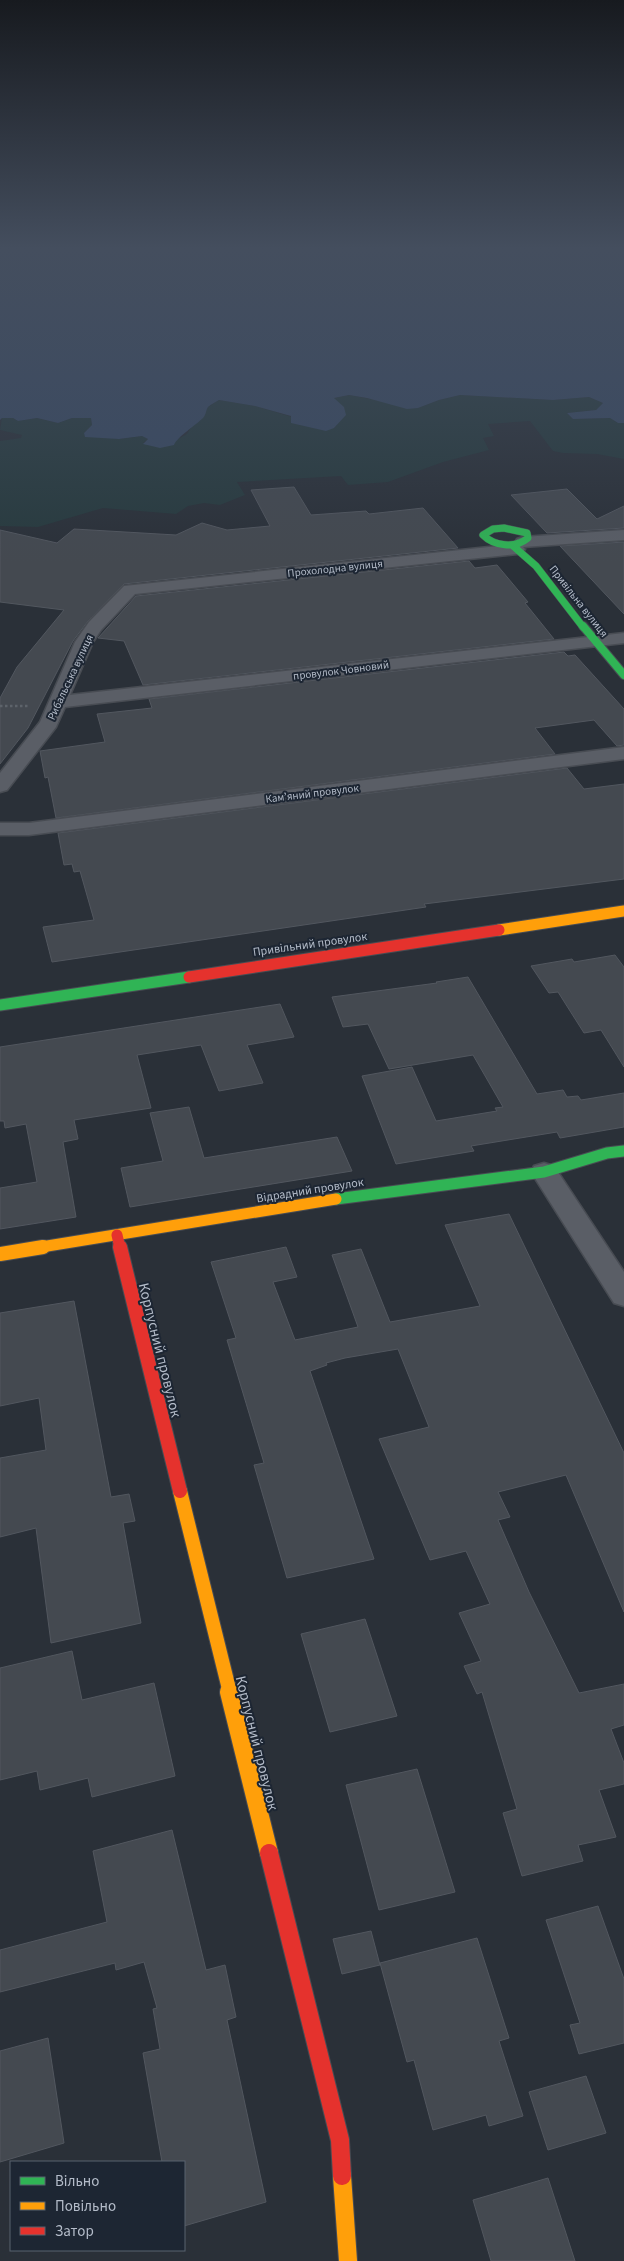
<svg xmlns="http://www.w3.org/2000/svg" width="624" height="2261" font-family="'Source Sans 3',sans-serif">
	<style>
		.green { fill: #273a3e }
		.water { fill: #384963 }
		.building { fill: #444950; stroke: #52575f }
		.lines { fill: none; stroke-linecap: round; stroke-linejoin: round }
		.street-casing { stroke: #484c53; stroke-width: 3 }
		.fast-far2-casing { stroke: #484c53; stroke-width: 8 }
		.fast-far1-casing { stroke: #484c53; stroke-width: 10 }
		.fast-casing { stroke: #484c53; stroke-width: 13 }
		.slow-far2-casing { stroke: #484c53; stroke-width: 13 }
		.slow-far1-casing { stroke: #484c53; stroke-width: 16 }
		.slow-casing { stroke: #484c53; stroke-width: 20 }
		.jam-far2-casing { stroke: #484c53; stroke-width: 13 }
		.jam-far1-casing { stroke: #484c53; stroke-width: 16 }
		.jam-casing { stroke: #484c53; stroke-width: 20 }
		.path { stroke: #5d636a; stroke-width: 2.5; stroke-dasharray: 2.5 2.5; stroke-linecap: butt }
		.street { fill: #5a5e66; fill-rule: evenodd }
		.fast-far2 { stroke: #30b455; stroke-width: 7 }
		.fast-far1 { stroke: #30b455; stroke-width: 8 }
		.fast { stroke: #30b455; stroke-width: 11 }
		.slow-far2 { stroke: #ff9f0a; stroke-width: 11 }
		.slow-far1 { stroke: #ff9f0a; stroke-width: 14 }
		.slow { stroke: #ff9f0a; stroke-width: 18 }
		.jam-far2 { stroke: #e5322d; stroke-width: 11 }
		.jam-far1 { stroke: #e5322d; stroke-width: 14 }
		.jam { stroke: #e5322d; stroke-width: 18 }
		.labels { text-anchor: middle; stroke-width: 4; stroke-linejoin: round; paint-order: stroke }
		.far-street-label { font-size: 11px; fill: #b4bcc9; stroke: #1d2633 }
		.street-label { font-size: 12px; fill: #b4bcc9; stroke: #1d2633 }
		.near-street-label { font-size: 15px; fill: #b4bcc9; stroke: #1d2633 }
	</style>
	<rect width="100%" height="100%" fill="#2a3038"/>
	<path class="green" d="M349,395L418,408L439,400L460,395L553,400L589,397L603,403L596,410L567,413L573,419L610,418L618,423H624V459L597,454L563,453L553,451L530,421L488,424L494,436L483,438L489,450L443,462L388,482L348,485L341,476L237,482L245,495L220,505L204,503L188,506L176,514L103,508L38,527L0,526V441L21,438L22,435L0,430L2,418H13L18,421L37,418L58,423L72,418H91L92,425L84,433L119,439L142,436L148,439L143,443L176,440L187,434L193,424L203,417L208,407L219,400L255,406L292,417L291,422L334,428L338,423L334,398Z"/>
	<path class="water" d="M0,246H624V423H618L610,418L573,419L567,413L596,410L603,403L589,397L553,400L460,395L439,400L418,408L407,409L367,398L349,395L334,398L344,407L346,415L334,428L326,431L291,423V416L255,406L219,400C216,402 211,404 208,407C206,410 206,415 203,418C196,425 177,437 174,445L160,448L143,444L148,439L142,436L119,439L85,437L84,433L92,425L91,418H72L58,423L37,418L18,421L13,418H2L0,420Z"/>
	<path class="building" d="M294,487L311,515L366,511L369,514L423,508L458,548L124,584L88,621L73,641L28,728L0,764V698L17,667L64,610L0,602V530L57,543L74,529L176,535L202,523L227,530L270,526L251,490Z
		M567,489L597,519L624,506V528L547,533L511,495Z
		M624,542V614L560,546Z
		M469,561L475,568L497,565L528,602L525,603L554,639L143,685L124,641L98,638L136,596Z
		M564,652L568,656L575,655L624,709V745L617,746L594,720L535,728L555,754L56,818L48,777L45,778L40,751L105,742L97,714L152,708L149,699Z
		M567,768L584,789L624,784V879L424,904L426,907L52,962L43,927L94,920L80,871L74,872L72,864L64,865L58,833Z
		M615,955L624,967V1067L601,1030L584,1033L558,992L549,993L531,966L572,959L574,962Z
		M468,977L537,1094L563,1090L567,1097L578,1096L581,1100L624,1093V1127L560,1138L557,1132L471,1146L474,1151L396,1164L362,1076L412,1067L436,1121L497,1111L495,1108L503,1107L473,1055L389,1069L368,1024L343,1027L332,997L437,983L436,982Z
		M280,1004L294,1037L247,1045L263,1083L219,1091L201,1045L137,1055L151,1108L74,1120L78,1139L63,1142L76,1217L0,1229V1188L37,1182L26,1124L5,1128L4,1121H0V1047Z
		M189,1107L204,1158L337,1137L352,1171L130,1207L121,1168L163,1161L150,1113Z
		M509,1214L624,1453V1612L566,1475L498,1492L510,1517L498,1520L529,1592L579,1693L624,1684V1725L611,1729L624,1763V1784L599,1790L616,1837L578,1845L583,1861L522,1876L503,1813L517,1809L482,1692L477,1694L464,1666L481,1661L459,1613L490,1604L466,1551L430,1560L379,1439L429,1427L398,1349L345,1358L326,1363L327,1365L310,1371L374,1559L287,1578L254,1465L264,1463L227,1340L236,1338L211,1262L286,1247L297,1277L273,1282L295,1340L358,1327L332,1255L361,1249L390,1322L480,1306L445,1225Z
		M74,1301L111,1497L129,1494L135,1521L123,1523L141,1623L51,1643L36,1528L0,1537V1458L46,1450L39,1398L0,1406V1313Z
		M365,1619L397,1716L330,1732L301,1634Z
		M72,1651L82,1700L154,1683L175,1776L92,1797L88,1778L40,1790L37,1771L0,1780V1668Z
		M417,1769L455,1892L379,1910L346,1785Z
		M172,1830L206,1970L225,1965L236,2017L227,2020L266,2202L184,2226V2162H162L143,2053L160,2049L153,2009L157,2008L144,1962L116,1970L115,1963L0,1992V1950L107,1922L93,1851Z
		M598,1906L624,1979V2043L579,2054L570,2025L580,2023L546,1920Z
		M371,1931L380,1965L342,1974L333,1939Z
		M477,1938L509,2038L499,2041L523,2116L489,2126L486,2115L433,2130L414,2060L407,2062L380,1963Z
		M48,2038L64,2143L0,2162V2051Z
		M586,2076L606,2133L548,2150L529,2092Z
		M548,2178L575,2261H491L473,2200Z"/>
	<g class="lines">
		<defs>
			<path id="street" d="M624,530V540L523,547L525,549L523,552L517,554L135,594L101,630L93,642L70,695L624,633V643L65,707L56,727L7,790L0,792V773L40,722L75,642L89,622L124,586L517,544L515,542L517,539L523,537Z
				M624,747V759L29,835H0V823H29Z
				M544,1163L554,1166L624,1272V1306L614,1303L531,1172L534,1166Z"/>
			<path id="fast-far2" d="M504,528L527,533L528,538C515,549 494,546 483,535L493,529Z
				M512,545L536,566L583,627"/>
			<path id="fast-far1" d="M583,626L624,675"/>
			<path id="fast" d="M0,1005L189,977
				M336,1199L544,1172L607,1153L624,1151"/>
			<path id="slow-far2" d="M499,930L624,911
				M35,1248L336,1199"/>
			<path id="slow-far1" d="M0,1254L43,1247
				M180,1491L230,1693"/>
			<path id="slow" d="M229,1692L269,1853
				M342,2176L348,2261"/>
			<path id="jam-far2" d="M189,977L499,930
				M117,1235L120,1248"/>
			<path id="jam-far1" d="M120,1247L180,1491"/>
			<path id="jam" d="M269,1853L340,2140L342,2176"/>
		</defs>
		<use href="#street" class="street-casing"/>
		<use href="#fast-far2" class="fast-far2-casing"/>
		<use href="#fast-far1" class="fast-far1-casing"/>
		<use href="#fast" class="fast-casing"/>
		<use href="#slow-far2" class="slow-far2-casing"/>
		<use href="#slow-far1" class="slow-far1-casing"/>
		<use href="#slow" class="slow-casing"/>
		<use href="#jam-far2" class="jam-far2-casing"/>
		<use href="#jam-far1" class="jam-far1-casing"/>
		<use href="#jam" class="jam-casing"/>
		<path class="path" d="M0,706H28"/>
		<use href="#street" class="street"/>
		<use href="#fast-far2" class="fast-far2"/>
		<use href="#fast-far1" class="fast-far1"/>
		<use href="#fast" class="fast"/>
		<use href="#slow-far2" class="slow-far2"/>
		<use href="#slow-far1" class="slow-far1"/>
		<use href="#slow" class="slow"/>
		<use href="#jam-far2" class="jam-far2"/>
		<use href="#jam-far1" class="jam-far1"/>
		<use href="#jam" class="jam"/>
	</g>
	<linearGradient id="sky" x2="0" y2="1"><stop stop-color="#171a1f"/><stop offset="0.44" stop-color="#444e5e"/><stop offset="1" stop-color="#444e5e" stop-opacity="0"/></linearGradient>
	<rect width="624" height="563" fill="url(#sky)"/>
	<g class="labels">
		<g class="far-street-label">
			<text transform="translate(335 568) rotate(-6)" y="4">Прохолодна вулиця</text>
			<text transform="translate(579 601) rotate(52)" y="4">Привільна вулиця</text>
			<text transform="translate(341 670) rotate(-7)" y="4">провулок Човновий</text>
			<text transform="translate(70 677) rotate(-65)" y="4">Рибальська вулиця</text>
			<text transform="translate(312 793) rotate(-7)" y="4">Камʼяний провулок</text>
		</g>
		<g class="street-label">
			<text transform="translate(310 944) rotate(-8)" y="4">Привільний провулок</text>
			<text transform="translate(310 1190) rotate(-9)" y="4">Відрадний провулок</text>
		</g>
		<g class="near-street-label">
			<text transform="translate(160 1350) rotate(76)" y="5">Корпусний провулок</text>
			<text transform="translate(257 1743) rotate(76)" y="5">Корпусний провулок</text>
		</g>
	</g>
	<rect x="10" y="2161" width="175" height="90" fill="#1d2633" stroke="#59626f"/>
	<rect x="20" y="2177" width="25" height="8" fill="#30b455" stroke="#59626f"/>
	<text x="55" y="2186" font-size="15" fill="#b4bcc9">Вільно</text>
	<rect x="20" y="2202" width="25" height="8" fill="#ff9f0a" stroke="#59626f"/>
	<text x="55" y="2211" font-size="15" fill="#b4bcc9">Повільно</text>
	<rect x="20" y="2227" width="25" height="8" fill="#e5322d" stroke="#59626f"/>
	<text x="55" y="2236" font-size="15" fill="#b4bcc9">Затор</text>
</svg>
